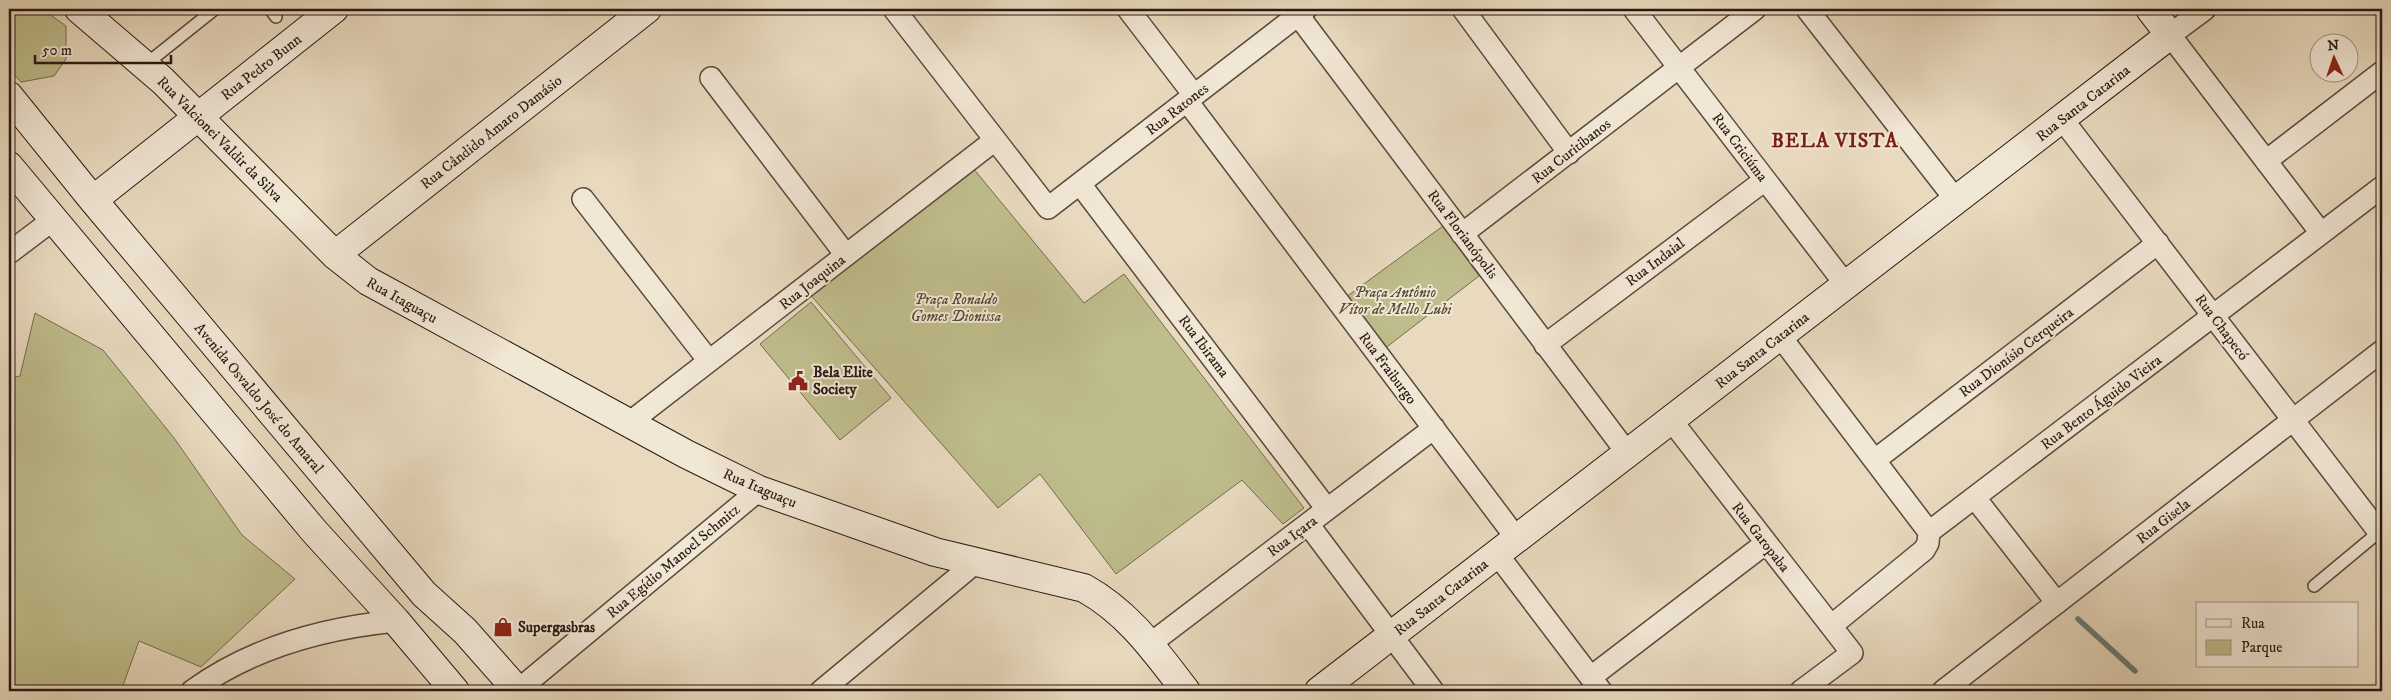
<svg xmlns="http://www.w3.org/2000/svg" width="2391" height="700" font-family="'IM FELL DW Pica',serif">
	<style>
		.green { fill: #bfbd8c; stroke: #746b4f }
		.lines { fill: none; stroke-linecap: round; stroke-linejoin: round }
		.stream { stroke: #6b7a73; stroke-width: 5.5 }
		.lane-casing { stroke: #59493d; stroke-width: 14 }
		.street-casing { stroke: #59493d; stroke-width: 24 }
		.secondary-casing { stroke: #291912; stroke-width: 30 }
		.lane { stroke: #f1e7d5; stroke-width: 11 }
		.street { stroke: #f1e7d5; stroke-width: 21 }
		.secondary { stroke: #f1e7d5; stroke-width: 28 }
		.labels { text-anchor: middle; stroke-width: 4; stroke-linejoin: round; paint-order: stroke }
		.street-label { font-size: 15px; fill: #291912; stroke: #f1e7d5 }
		.park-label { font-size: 15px; font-style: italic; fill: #564a37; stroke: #f1e7d5 }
		.poi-label { font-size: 15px; font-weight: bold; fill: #291912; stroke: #f1e7d5; text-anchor: start }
		.district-label { font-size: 20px; font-weight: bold; letter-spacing: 1px; fill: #7a1f14; stroke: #f1e7d5 }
	</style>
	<rect width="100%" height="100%" fill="#e9dabf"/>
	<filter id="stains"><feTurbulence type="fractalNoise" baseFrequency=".004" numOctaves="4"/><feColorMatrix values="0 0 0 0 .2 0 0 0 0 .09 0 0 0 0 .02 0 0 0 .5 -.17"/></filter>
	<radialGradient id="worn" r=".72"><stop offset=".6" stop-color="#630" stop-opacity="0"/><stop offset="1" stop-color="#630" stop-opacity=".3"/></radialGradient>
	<path class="green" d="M9,9H42L66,26V59L54,76L21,82L9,69Z
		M973,168L1084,303L1124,274L1304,508L1283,524L1242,480L1116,574L1040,474L998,508L806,290Z
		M1443,226L1479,276L1384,349L1346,297Z
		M811,302L891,398L840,440L760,344Z
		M35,313L103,350L174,438L242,535L295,579L201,667L139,641L121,691H9V378L20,376Z"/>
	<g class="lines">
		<path class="stream" d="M2078,619L2135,671"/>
		<defs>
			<path id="lane" d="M270,9L276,17
				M145,65L215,9
				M2314,586L2379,532"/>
			<path id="street" d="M894,9L1048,208L1306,9
				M1128,9L1194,95
				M1463,9L1569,153
				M1634,9L1846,285
				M1807,9L1956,200
				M2205,9L2170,35L2321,233
				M1298,15L1628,454
				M711,78L846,255
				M1187,101L1517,539
				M2062,119L2379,532H2382
				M2266,161L2382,72
				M1080,184L1327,509
				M583,199L709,361
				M1462,234L1755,9
				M9,253L54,219
				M1780,336L1929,532
				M1545,345L1765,180
				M1671,420L1852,653L1801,691
				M629,423L995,140
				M1875,460L2158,243
				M1975,498L2057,603
				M1308,524L1433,691
				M1497,554L1601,691
				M1831,626L1924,550L1928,543L1929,532L2382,187
				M1150,644L1434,428
				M1591,677L1766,543
				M192,691C251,648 324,628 396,621
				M517,691L759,490
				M821,691L975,563
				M1943,691L2382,351"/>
			<path id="secondary" d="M79,9L163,81L335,255L368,281L686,454L759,490L935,552L1084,588C1129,613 1155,651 1186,691
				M9,96L93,200L424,594L465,631L518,691
				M9,166L314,531L396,621L455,691
				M93,200L334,9
				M335,255L647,9
				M1319,691L2170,35L2150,9"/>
		</defs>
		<use href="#lane" class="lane-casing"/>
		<use href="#street" class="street-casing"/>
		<use href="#secondary" class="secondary-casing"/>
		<use href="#lane" class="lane"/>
		<use href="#street" class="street"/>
		<use href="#secondary" class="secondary"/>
	</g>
	<defs>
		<symbol id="civic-bare" viewBox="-9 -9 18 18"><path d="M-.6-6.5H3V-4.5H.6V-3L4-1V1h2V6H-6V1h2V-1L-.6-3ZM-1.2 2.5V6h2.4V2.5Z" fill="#8f2418" stroke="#f1e7d5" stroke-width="2.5" paint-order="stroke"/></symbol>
		<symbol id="shop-bare" viewBox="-9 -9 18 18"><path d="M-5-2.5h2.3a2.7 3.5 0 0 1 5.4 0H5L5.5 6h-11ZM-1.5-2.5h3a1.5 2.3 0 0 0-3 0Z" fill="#8f2418" stroke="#f1e7d5" stroke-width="2.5" paint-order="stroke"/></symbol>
	</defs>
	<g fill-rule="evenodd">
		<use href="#civic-bare" x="784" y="367" width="28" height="28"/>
		<use href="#shop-bare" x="489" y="613" width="28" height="28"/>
	</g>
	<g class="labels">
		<g class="street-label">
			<text transform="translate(261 67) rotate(-38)" y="5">Rua Pedro Bunn</text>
			<text transform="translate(2083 103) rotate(-38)" y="5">Rua Santa Catarina</text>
			<text transform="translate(1177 109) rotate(-38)" y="5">Rua Ratones</text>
			<text transform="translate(491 132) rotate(-38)" y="5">Rua Cândido Amaro Damásio</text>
			<text transform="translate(220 139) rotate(45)" y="5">Rua Valcionei Valdir da Silva</text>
			<text transform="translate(1740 147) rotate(53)" y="5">Rua Criciúma</text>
			<text transform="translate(1571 151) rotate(-38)" y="5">Rua Curitibanos</text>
			<text transform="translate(1463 234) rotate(53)" y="5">Rua Florianópolis</text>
			<text transform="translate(1655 262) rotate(-37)" y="5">Rua Indaial</text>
			<text transform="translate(812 282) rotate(-38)" y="5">Rua Joaquina</text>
			<text transform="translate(402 300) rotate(29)" y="5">Rua Itaguaçu</text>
			<text transform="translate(2222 327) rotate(53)" y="5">Rua Chapecó</text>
			<text transform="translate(1204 346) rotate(53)" y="5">Rua Ibirama</text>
			<text transform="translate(1762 350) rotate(-38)" y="5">Rua Santa Catarina</text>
			<text transform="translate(2016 352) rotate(-37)" y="5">Rua Dionísio Cerqueira</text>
			<text transform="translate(1388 368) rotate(53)" y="5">Rua Fraiburgo</text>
			<text transform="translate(259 398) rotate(50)" y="5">Avenida Osvaldo José do Amaral</text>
			<text transform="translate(2101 402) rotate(-37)" y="5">Rua Bento Águido Vieira</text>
			<text transform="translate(760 488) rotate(23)" y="5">Rua Itaguaçu</text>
			<text transform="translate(2163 521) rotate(-38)" y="5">Rua Gisela</text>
			<text transform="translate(1292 536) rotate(-37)" y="5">Rua Içara</text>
			<text transform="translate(1761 537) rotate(52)" y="5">Rua Garopaba</text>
			<text transform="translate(673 561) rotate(-40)" y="5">Rua Egídio Manoel Schmitz</text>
			<text transform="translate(1441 597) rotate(-38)" y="5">Rua Santa Catarina</text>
		</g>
		<g class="park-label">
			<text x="1395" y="297">Praça Antônio<tspan x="1395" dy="17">Vítor de Mello Lubi</tspan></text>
			<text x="956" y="304">Praça Ronaldo<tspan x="956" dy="17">Gomes Dionissa</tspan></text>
		</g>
		<g class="poi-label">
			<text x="813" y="377">Bela Elite<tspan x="813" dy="17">Society</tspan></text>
			<text x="518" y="632">Supergasbras</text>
		</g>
		<g class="district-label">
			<text x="1835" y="147">BELA VISTA</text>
		</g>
	</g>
	<rect width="2391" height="700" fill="none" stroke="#e9dabf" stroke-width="30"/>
	<rect x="10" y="10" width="2371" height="680" fill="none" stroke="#291912" stroke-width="2.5"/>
	<rect x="15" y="15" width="2361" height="670" fill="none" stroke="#291912"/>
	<rect x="2196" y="602" width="162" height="65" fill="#f1e7d5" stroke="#a19587"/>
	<rect x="2206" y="619" width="25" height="8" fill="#f1e7d5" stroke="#a19587"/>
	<text x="2241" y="628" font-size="15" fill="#291912">Rua</text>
	<rect x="2206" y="640" width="25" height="15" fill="#bfbd8c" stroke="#a19587"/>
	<text x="2241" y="652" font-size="15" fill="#291912">Parque</text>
	<g transform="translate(2334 58) rotate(357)"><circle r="24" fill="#f1e7d5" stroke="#a19587"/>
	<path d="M0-4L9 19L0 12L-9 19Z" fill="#8f2418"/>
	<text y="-8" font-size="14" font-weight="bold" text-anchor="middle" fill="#291912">N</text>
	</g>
	<path d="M35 55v8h136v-8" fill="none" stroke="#291912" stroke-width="2.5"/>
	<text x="42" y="55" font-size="15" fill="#291912" stroke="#f1e7d5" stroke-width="4" paint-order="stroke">50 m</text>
	<rect width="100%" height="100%" filter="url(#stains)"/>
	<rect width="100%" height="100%" fill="url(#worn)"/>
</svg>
